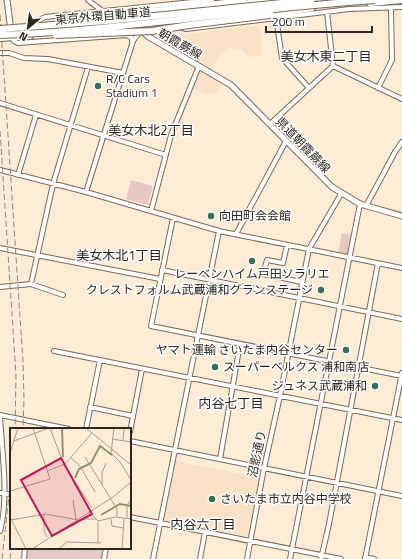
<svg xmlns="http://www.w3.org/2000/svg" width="402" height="559" font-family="'Titillium Web','Noto Sans JP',sans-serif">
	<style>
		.built { fill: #f8e1c5 }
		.green { fill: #e5c9c2 }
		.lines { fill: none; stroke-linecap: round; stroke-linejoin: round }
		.minor-casing { stroke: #796956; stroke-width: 6 }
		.major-casing { stroke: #796956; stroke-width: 7 }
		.highway-casing { stroke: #796956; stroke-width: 8 }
		.minor { stroke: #fff; stroke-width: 4 }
		.major { stroke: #fff; stroke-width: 5 }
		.highway { stroke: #fff; stroke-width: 6 }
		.rail { stroke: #938779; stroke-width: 1; stroke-dasharray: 6 3; stroke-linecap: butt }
		.highway-bridge-casing { stroke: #796956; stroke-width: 8; stroke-linecap: butt }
		.highway-bridge { stroke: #fff; stroke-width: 6 }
		.poi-dot { fill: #34705a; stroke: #fdfdfd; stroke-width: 1.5 }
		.labels { text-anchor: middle; stroke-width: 3; stroke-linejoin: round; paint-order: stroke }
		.street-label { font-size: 12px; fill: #2d271f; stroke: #fdfdfd }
		.poi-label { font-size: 12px; fill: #2d271f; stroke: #fdfdfd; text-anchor: start }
		.neighbourhood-label { font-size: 13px; fill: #2d271f; stroke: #fdfdfd }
		.inset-river { fill: none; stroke: #92946f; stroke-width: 2 }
		.inset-road { fill: none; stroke: #aa9d8d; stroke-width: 1 }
		.view { fill: #c2185b; fill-opacity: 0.15; stroke: #c2185b; stroke-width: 2 }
		.inset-edge { fill: none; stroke: #2d271f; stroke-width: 2 }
	</style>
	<rect width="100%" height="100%" fill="#feecd7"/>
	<path class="built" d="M259,25L263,55L249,57L242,49L228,48L219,56L212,71L163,42L165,37Z
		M200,69L222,82L215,94H208L191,89Z
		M176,461L260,478L248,538L163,521Z"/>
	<path class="green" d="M131,180L153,186L148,205L126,199Z
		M342,233L352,235L348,256L338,254Z
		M26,548H105L102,559H25Z"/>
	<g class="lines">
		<defs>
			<path id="minor" d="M88,0L101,10L104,11
				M276,18L282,58L309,88
				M168,24L186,29L349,9L402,7
				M31,25L45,17L212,0
				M12,38L14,41L18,43L127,35L132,38V42
				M0,53H9L24,58L48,59L123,73
				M333,66L402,99
				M378,88L392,60L391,8
				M0,103L166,155
				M270,124L333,66L327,12
				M0,170L86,192L219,231L402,268
				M18,175L36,115
				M86,192L133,41L140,32
				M366,206L395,152L402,142
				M151,211L171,135L199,66
				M173,218L151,326L402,376
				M236,234L286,141
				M287,245L283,263L267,260L263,274L302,282
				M0,248L160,279
				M162,270L402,319
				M31,284L53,184L88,67
				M0,287L31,284L63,295
				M54,351L402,420
				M90,407L133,416
				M0,415L69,429
				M0,417C2,451 9,498 0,531
				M86,429L100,360
				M130,432L142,369
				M130,441L402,496
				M220,459L240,344
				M0,493L11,494
				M130,517L341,559
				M365,557L374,559
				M24,559L25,548
				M104,559L106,548
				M153,559L219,231
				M200,559L205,532
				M247,559L264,468L280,396L309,249L341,194
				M290,559L360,204
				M321,559L329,524L378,263
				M365,559L402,373"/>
			<path id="major" d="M7,0L11,31
				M137,21L142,31L149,37L231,85L332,187L360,204L402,216"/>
			<path id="highway" d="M370,3L402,0
				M239,4L281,0
				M271,15L312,8
				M108,16L243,1
				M0,38L30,36"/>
		</defs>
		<use href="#minor" class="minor-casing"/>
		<use href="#major" class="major-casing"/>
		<use href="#highway" class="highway-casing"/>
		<use href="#minor" class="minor"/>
		<use href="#major" class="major"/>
		<use href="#highway" class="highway"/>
		<path class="rail" d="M0,15L23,362L24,399L23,429
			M0,131L16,375L15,429
			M2,559L11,477
			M10,559L11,546"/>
		<defs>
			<path id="highway-bridge" d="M91,19L108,16
				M0,29L106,21L311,0
				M0,35C126,30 250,8 375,0
				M56,35L152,31L189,25L271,15"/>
		</defs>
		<use href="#highway-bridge" class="highway-bridge-casing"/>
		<use href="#highway-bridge" class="highway-bridge"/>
	</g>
	<g class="poi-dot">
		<circle cx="98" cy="86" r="4"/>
		<circle cx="211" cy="216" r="4"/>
		<circle cx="252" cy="261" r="4"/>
		<circle cx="321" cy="290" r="4"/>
		<circle cx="346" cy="350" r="4"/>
		<circle cx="215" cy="367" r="4"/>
		<circle cx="375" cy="386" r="4"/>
		<circle cx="212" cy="499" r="4"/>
	</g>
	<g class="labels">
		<g class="street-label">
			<text transform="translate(103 16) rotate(-5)" y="4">東京外環自動車道</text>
			<text transform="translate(180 44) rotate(30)" y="4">朝霞蕨線</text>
			<text transform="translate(303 145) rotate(46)" y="4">県道朝霞蕨線</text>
			<text transform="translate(257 454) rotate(-78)" y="4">沼影通り</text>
		</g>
		<g class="poi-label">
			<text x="106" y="83">R/C Cars<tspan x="106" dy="14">Stadium 1</tspan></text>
			<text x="219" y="220">向田町会会館</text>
			<text x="252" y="278" text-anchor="middle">レーベンハイム戸田ソラリエ</text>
			<text x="313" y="294" text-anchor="end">クレストフォルム武蔵浦和グランステージ</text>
			<text x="338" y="354" text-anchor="end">ヤマト運輸 さいたま内谷センター</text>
			<text x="223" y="371">スーパーベルクス 浦和南店</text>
			<text x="367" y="390" text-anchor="end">ジュネス武蔵浦和</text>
			<text x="220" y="503">さいたま市立内谷中学校</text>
		</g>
		<g class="neighbourhood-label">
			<text x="326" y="61">美女木東二丁目</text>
			<text x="151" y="135">美女木北2丁目</text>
			<text x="119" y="260">美女木北1丁目</text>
			<text x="231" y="408">内谷七丁目</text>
			<text x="203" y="529">内谷六丁目</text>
		</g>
	</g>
	<g transform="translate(10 428)">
		<rect width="121" height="121" fill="#feecd7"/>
		<path class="inset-river" d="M52,0L53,29M65,50L69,41L81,35L90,18L102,27M91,87L110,76L121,78"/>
		<path class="inset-road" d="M40,0L54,37L82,80M76,0L121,37M104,0L101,25L110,34L121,52M102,11L121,14M4,13L39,0M113,13L114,0M0,25L8,0M75,29L107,81V88M61,30L70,38L85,64M37,43L55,36L82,5M92,56V45L96,35M0,63L40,51L23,0M63,72L66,91M79,83L88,93L105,89L121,91M34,86V103L37,109M0,89L16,121M117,90V77L121,72M72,91H86M101,91L102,98L113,100M0,92L36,86L68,92M88,115V94M22,121L103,69L121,54M48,121L57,114L91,115M112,121L114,91"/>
		<path class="view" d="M51,30L82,86L42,108L11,52Z"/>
		<rect width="121" height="121" class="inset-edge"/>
	</g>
	<g transform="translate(28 28) rotate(209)" stroke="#fdfdfd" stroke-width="3" paint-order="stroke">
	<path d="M0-3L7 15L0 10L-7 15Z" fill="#2d271f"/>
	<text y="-6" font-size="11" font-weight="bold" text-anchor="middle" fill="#2d271f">N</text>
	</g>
	<path d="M266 26v6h106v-6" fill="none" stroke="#2d271f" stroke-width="2"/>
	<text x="272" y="26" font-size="12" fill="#2d271f" stroke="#fdfdfd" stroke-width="3" paint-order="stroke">200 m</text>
</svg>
